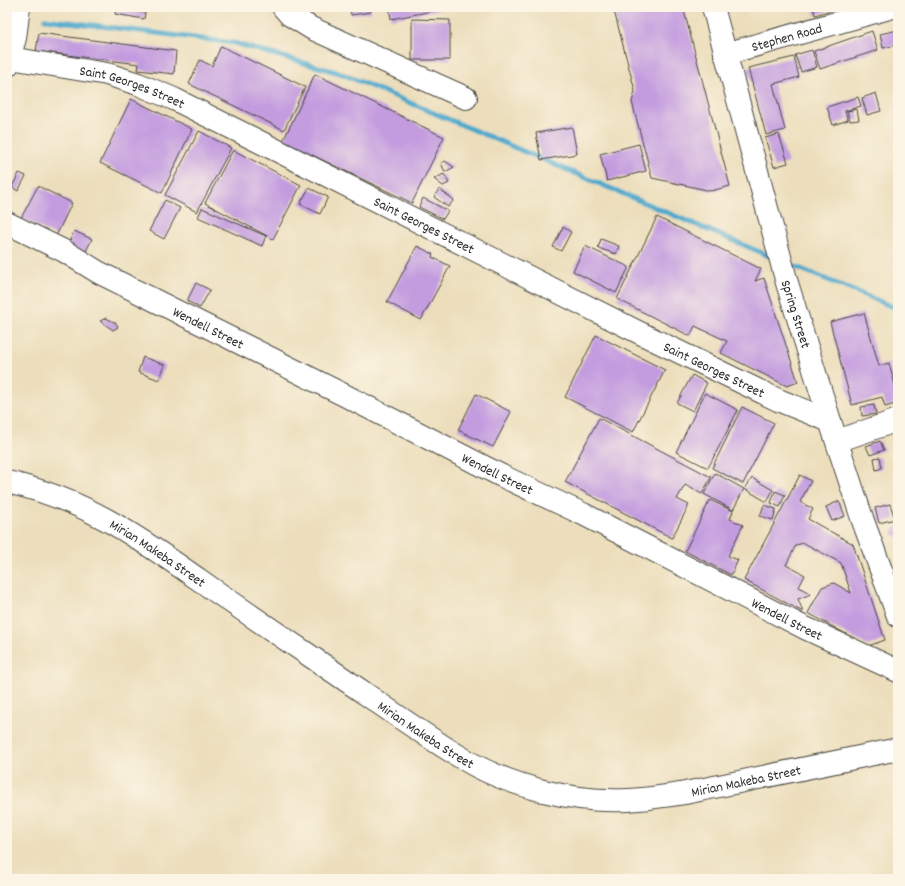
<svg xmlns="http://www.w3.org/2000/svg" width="905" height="886" font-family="Dekko,sans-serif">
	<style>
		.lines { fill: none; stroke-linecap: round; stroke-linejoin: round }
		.stream { stroke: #4ea8cc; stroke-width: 5 }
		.building { fill: #c39cdf }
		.minor-casing { stroke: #484641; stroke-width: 24 }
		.minor { stroke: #fff; stroke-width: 22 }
		.labels { text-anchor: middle; stroke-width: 3; stroke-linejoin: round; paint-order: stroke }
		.street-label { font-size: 14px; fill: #2b2b2b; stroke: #fcf5e5 }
	</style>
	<rect width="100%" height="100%" fill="#fcf5e5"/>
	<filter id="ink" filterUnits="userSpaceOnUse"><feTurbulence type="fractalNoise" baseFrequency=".025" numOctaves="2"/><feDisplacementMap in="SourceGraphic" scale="8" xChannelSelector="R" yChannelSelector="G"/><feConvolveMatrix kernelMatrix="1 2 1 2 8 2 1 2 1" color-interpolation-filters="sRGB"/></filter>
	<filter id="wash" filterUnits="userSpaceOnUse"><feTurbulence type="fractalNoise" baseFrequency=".012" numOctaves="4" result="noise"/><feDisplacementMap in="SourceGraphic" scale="16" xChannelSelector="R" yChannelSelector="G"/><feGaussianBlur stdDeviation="0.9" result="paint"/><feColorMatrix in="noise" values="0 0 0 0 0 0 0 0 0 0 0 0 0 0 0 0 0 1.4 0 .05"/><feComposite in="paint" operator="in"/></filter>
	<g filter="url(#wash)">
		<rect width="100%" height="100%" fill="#ecdebc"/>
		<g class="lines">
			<path class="stream" d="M45,19L234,43L340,73L774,258
				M789,264L898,309"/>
		</g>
		<g id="blocks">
			<path class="building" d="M350,7H370L371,12L351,15Z
				M389,7H448V8L391,19Z
				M613,7H683L730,186L711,191L652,178L632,102L635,91Z
				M813,7H842L815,15Z
				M116,8L145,13L144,19L115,14Z
				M412,19L450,20V60H412Z
				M898,30V45L883,48L880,34Z
				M872,31L878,50L820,69L814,51Z
				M39,33L176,51L174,74L138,70L139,64L36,51Z
				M221,46L305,87L284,130L189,84L200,60L212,66Z
				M812,50L817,67L801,72L795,55Z
				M794,57L799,77L773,84L785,130L766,135L748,68Z
				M315,74L444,137L412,203L283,141Z
				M876,93L881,111L867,115L862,98Z
				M858,97L861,106L845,111L848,120L833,125L827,107Z
				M131,99L192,129L162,193L100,163Z
				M857,109L859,120L850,121L847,111Z
				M572,127L577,154L541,160L536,133Z
				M199,131L231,148L197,212L165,195Z
				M779,134L788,163L774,167L765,138Z
				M639,144L646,171L607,181L600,154Z
				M233,150L301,185L273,239L205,203Z
				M445,161L454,167L445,172L441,163Z
				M19,173L26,176L18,191L12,187Z
				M444,174L449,183L443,186L434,179Z
				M38,186L72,203L56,236L21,218Z
				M309,188L328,197L320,214L300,204Z
				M439,189L454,200L448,207L434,197Z
				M423,198L448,211L443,219L419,207Z
				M165,200L180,208L164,239L149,231Z
				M202,208L266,236L262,246L198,217Z
				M657,217L761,269L755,281L764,278L798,382L787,386L721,353L727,341L695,326L690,336L617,299Z
				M563,227L571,232L561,251L553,247Z
				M74,231L92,239L85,253L68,245Z
				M601,239L619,246L616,254L598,248Z
				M417,246L433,254L432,257L450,266L421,320L387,302Z
				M585,246L629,267L616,293L573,271Z
				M196,283L210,290L200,308L187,301Z
				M864,313L879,366L889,363L898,396V403L885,407L882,397L852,405L830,322Z
				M106,318L116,323L118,327L113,330L100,321Z
				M596,335L665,370L633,432L565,397Z
				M143,357L165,365L159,380L138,372Z
				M692,375L707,383L693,411L677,403Z
				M705,393L738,410L708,468L676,452Z
				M476,394L511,412L493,447L458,430Z
				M874,405L876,414L862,416L861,407Z
				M742,407L774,423L743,484L712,468Z
				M599,418L711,477L702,494L685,485L677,499L689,505L672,538L565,482Z
				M880,441L884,450L870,455L866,446Z
				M880,457L882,468L876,470L874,458Z
				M715,473L744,489L733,510L704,494Z
				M800,475L811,481L800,502L813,509L808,519L853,544L885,640L868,646L808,613L822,587L834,583L851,593L841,563L804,543L796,545L786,565L805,575L799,587L811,594L798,599L803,612L744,580Z
				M752,478L773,490L767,502L745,489Z
				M775,491L785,495L780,507L771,503Z
				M710,500L733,511L730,519L743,525L728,556L738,560L731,575L685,551Z
				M839,501L845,516L832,521L826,507Z
				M890,504L895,519L879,523L875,508Z
				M764,505L776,509L773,520L760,516Z
				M898,526V538L892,533Z"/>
		</g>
	</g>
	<g filter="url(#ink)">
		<use href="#blocks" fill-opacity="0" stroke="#484641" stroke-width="1"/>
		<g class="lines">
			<defs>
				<g id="minor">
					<path d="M283,7L290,15L311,28L466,98"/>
					<path id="s1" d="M713,7L787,283L830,421L863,521L898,616"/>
					<path id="s2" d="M725,54L893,7"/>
					<path id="s3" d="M10,58L107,74L138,84L174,99L324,174L640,333L778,400L830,421"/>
					<path d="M7,66L15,38L19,7"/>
					<path id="s4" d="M7,223L64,251L98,272L346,396L502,476L583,514L805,628L898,671"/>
					<path d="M837,441L898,420"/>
					<path id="s5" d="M7,482C84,499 135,535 198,579C251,616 306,653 360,690C393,713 427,737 462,758C508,786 574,803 628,800C647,799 666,796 685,793L898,749"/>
				</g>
			</defs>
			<use href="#minor" class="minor-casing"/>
			<use href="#minor" class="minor"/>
		</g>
	</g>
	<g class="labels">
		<g class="street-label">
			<text dy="5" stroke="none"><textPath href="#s2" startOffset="64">Stephen Road</textPath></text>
			<text dy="5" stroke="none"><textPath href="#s3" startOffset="126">Saint Georges Street</textPath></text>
			<text dy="5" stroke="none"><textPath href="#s3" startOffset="450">Saint Georges Street</textPath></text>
			<text dy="5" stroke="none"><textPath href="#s1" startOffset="318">Spring Street</textPath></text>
			<text dy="5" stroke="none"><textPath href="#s4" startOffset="227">Wendell Street</textPath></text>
			<text dy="5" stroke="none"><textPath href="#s3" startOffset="774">Saint Georges Street</textPath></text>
			<text dy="5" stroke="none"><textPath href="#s4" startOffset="551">Wendell Street</textPath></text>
			<text dy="5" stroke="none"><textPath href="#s5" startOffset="168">Mirian Makeba Street</textPath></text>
			<text dy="5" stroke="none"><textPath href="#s4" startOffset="875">Wendell Street</textPath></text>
			<text dy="5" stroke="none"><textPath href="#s5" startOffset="492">Mirian Makeba Street</textPath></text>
			<text dy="5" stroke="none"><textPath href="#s5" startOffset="828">Mirian Makeba Street</textPath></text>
		</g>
	</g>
	<rect width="905" height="886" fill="none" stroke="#fcf5e5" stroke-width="24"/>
</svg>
